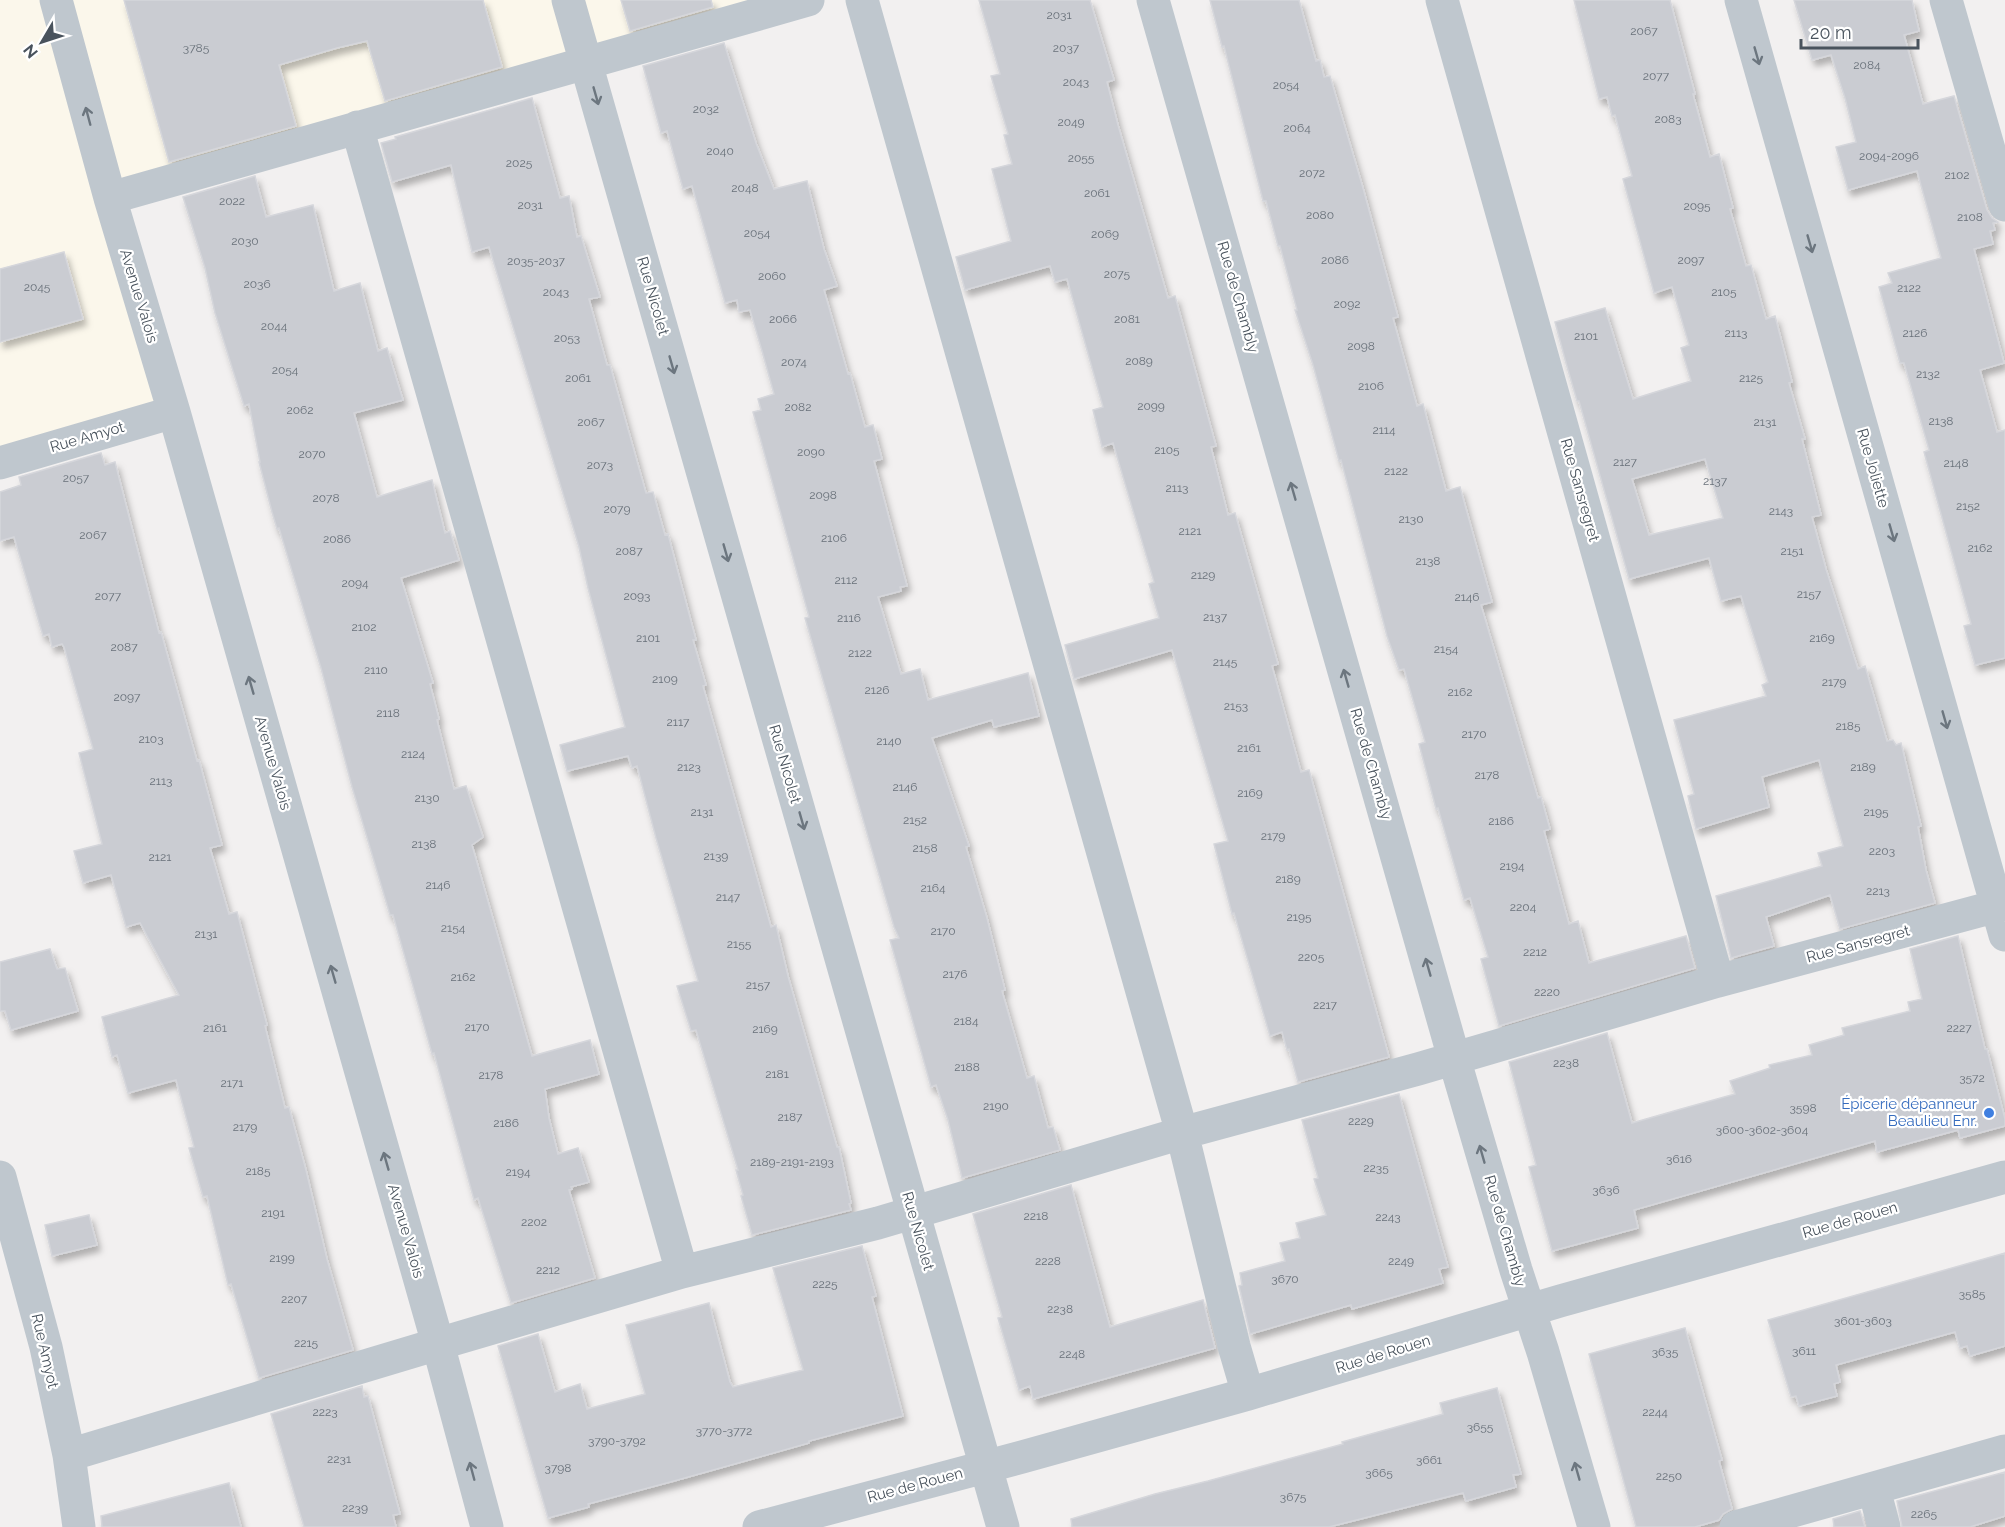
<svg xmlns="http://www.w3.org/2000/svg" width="2005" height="1527" font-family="Raleway,sans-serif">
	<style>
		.commercial { fill: #fbf7eb }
		.building { fill: #caccd2; stroke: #d5d6db; stroke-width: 1.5; fill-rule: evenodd; filter: url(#shadow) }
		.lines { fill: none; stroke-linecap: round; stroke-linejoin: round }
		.minor { stroke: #bfc7ce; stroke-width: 33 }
		.oneway { stroke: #6c767f }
		.shop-dot { fill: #3f7fe0; stroke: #fff; stroke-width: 2 }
		.labels { text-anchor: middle; stroke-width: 4.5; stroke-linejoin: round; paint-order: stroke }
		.number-label { font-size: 12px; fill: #69717a }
		.street-label { font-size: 15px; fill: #49535d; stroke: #fff }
		.shop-label { font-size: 15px; fill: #366cbe; stroke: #fff; text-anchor: end }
	</style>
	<defs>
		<filter id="shadow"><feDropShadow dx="3.5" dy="6" stdDeviation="3" flood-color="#0004"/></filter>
	</defs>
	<rect width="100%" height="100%" fill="#f2f0f0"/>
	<path class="commercial" d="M0,0H750L111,198L184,405L0,452Z"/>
	<path class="building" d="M124,0H483L502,67L385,101L367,41L337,48L279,65L296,126L169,162Z
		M621,0H711L713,7L630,31Z
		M979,0H1090L1114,80L1107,82L1118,125L1168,298L1175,296L1216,446L1211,447L1228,515L1235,513L1278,664L1272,666L1301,772L1309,770L1389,1057L1298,1082L1289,1049L1287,1050L1282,1032L1270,1036L1234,913L1232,914L1214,844L1228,841L1172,650L1074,679L1065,645L1159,618L1149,584L1154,582L1113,443L1102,447L1093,410L1103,407L1067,279L1055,282L1050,266L965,290L956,257L1011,241L992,169L1012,164L1004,135L1008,134L991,76L1000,74Z
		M1210,0H1299L1316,61L1320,60L1324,77L1330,76L1363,188L1398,317L1393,318L1417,406L1423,404L1446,491L1460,487L1492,602L1481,605L1538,798L1541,797L1550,829L1544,831L1569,924L1578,921L1589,963L1686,936L1695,968L1499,1026L1481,959L1488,957L1470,898L1464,900L1438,808L1436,809L1419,744L1425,742L1404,669L1399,670L1387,636L1341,460L1339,461L1313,365L1295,310H1297L1280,246H1278L1266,201H1263L1224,46L1222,47Z
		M1574,0H1670L1695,94H1693L1710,157L1719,154L1733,208L1730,209L1746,266L1751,265L1766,319L1775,316L1781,339L1792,382L1789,383L1805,439H1802L1821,515L1812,517L1826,569L1858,669L1865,666L1887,741L1893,740L1896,745L1901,743L1921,826L1918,827L1926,870L1935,903L1840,929L1830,895L1766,917L1774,946L1731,958L1716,896L1822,866L1818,853L1843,846L1819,760L1762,777L1769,807L1696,829L1688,796L1694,794L1674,720L1766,696L1762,685L1768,682L1741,596L1721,601L1709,558L1629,579L1579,401H1577L1566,363L1555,322L1605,308L1633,399L1691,381L1681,348L1689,345L1672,287L1654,293L1623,179L1632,176L1615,115L1612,116L1607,97L1599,99ZM1705,459L1723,518L1649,535L1632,479Z
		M1794,0H1912L1919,31L1904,35L1923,104L1954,96L1987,210L1992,218L1998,222L1993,223L1995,230L1990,231L1993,244L1974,249L2004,363L1980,370L1997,432L2005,430V658L1975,665L1964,626L1971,624L1924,452L1929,450L1904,363H1900L1879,287L1892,283L1888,273L1941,258L1917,171L1848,190L1836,147L1856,142L1845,98L1831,55L1812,60Z
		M724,43L756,143L774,189L807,181L824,249L837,286L824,290L848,374L850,373L865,427L873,425L882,459L874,461L907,586L900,587L901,591L878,597L901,674L920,669L928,700L1028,673L1039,716L994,727L992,720L932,738L969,846L966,847L987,918L1005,990L1002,991L1027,1078L1034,1076L1048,1128L1053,1127L1060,1150L962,1178L948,1120L936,1085L931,1087L890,940L899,938L894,927L805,618L809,617L753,412L761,410L758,399L774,394L762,351L750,310L739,312L737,300L725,303L692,186L683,189L667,131L661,133L643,66Z
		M532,98L560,198L569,196L577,237L581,236L600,297L589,299L607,365H610L646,493L653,492L665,535L668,534L696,640H693L706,685L703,686L771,927L776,925L788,976L837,1147H839L851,1203L849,1204L851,1210L752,1235L741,1196L743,1195L736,1170H738L696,1030L691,1031L677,986L698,981L656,838L637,766L632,768L628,756L567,771L560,745L625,727L588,588L579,547L489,247L472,252L451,165L392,182L381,143L396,139L395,137Z
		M255,176L266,217L313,205L334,291L360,283L378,351L387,348L403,400L354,413L377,497L432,480L445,533L450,531L459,560L401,578L433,683L430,684L439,719L437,720L454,789L466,786L483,837L472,845L532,1056L590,1040L599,1074L545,1089L549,1118L558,1154L578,1148L589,1182L571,1187L572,1189L569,1190L595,1278L511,1303L478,1198L474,1200L434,1053L432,1054L393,915H390L352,787L321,668L279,528L277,529L272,512L259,462H260L249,404L244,406L215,313L205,268L183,197Z
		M64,252L83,319L0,342V269Z
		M101,453L105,465L115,462L159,633L161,632L197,761L199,760L222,845L210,848L229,914L237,912L267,1025L265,1026L285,1108L289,1107L306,1170L327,1259L353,1350L259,1378L231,1284L228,1285L207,1196L203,1197L189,1148L194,1147L176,1080L128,1093L117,1055L112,1057L102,1017L179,995L140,923L126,927L111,875L83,883L74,851L102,844L79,753L93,749L64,647L62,644L52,647L49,634L43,636L14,537L0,541V492L21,485L19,477Z
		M1958,936L1985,1049H1987L2005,1119V1126L1960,1138L1958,1130L1877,1152L1875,1141L1634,1210L1638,1228L1552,1251L1529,1167L1536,1165L1509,1062L1607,1033L1632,1123L1681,1109L1735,1094L1730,1081L1770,1068L1769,1065L1812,1055L1809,1045L1844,1035L1842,1028L1910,1011L1908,1002L1922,999L1910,949Z
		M50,949L57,969L65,968L78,1011L11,1030L5,1011H0V962Z
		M1399,1094L1448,1267L1439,1269L1443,1283L1352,1309L1351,1305L1250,1334L1239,1286L1242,1285L1240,1273L1285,1261L1280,1243L1300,1238L1296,1223L1326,1215L1314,1179L1318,1178L1302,1120Z
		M1071,1185L1110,1327L1203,1300L1215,1348L1033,1399L1030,1386L1019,1390L998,1318L1002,1317L973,1214Z
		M89,1215L97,1245L52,1256L45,1225Z
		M862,1246L876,1296L872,1297L903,1416L809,1441V1443L674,1481L588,1504L589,1507L548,1518L498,1346L538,1334L555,1392L580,1384L587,1409L645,1394L626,1325L709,1303L730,1382L733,1387L803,1370L773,1268Z
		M2005,1253V1346L1970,1356L1967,1346L1960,1348L1955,1332L1836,1365L1840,1382L1834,1384L1837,1396L1799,1406L1796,1396L1791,1397L1768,1320Z
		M1685,1328L1722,1460L1719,1461L1732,1509L1723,1514L1719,1520L1695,1527H1636L1589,1354Z
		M362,1386L364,1397L368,1396L400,1514L393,1515L396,1527H304L271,1414Z
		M1497,1388L1521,1474L1513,1475L1516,1487L1466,1501L1463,1493L1329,1527H1072L1071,1519L1155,1494L1208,1481L1343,1444L1342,1442L1443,1414L1440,1403Z
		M2005,1472V1516L1970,1527H1902L1897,1501Z
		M229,1483L241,1527H102L101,1516Z
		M1860,1511L1865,1527H1834L1833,1519Z"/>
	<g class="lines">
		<path class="minor" d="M56,0L110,198L174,412L438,1344L487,1527
			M568,0L1003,1527
			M862,0L1182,1133L1234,1346L1248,1394
			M1153,0L1454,1058L1516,1270L1543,1352L1594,1527
			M1442,0L1718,981
			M1741,0L2005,935
			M1946,0L2005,205
			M357,127L682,1272
			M110,198L808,0
			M0,463L174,412
			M0,1177L46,1347L69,1455L79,1527
			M69,1455L438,1344L682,1272L878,1223L1182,1133L1418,1069L1718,981L2005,904
			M1874,1489L1884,1527
			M759,1527L1022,1457L1248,1394L1560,1301L2005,1177
			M1736,1527L2005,1451"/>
	</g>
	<defs><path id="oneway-shaft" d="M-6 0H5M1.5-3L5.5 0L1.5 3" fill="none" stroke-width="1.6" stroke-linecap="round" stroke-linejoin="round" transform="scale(1.5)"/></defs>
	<g class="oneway">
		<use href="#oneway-shaft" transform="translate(1757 56) rotate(74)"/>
		<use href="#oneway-shaft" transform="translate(596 96) rotate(74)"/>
		<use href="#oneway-shaft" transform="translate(88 116) rotate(-105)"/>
		<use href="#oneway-shaft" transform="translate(1810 244) rotate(74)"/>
		<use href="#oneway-shaft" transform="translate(672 365) rotate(74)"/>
		<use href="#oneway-shaft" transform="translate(1293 491) rotate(-106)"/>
		<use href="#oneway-shaft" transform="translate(1892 533) rotate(74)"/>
		<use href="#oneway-shaft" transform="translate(726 553) rotate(74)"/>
		<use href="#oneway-shaft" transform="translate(1346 678) rotate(-106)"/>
		<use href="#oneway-shaft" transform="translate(251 685) rotate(-106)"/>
		<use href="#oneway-shaft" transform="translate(1945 720) rotate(74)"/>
		<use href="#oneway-shaft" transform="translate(802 821) rotate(74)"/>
		<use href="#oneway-shaft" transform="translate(1428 967) rotate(-106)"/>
		<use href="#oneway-shaft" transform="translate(333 974) rotate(-106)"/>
		<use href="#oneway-shaft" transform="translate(1482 1154) rotate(-106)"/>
		<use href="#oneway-shaft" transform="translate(386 1161) rotate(-106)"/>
		<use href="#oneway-shaft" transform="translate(472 1471) rotate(-105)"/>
		<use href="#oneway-shaft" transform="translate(1577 1471) rotate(-106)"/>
	</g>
	<circle class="shop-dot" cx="1989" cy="1113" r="6"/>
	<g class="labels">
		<g class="number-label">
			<text x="1059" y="19">2031</text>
			<text x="1644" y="35">2067</text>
			<text x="196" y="52">3785</text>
			<text x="1066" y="52">2037</text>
			<text x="1867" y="69">2084</text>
			<text x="1656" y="80">2077</text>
			<text x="1076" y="86">2043</text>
			<text x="1286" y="89">2054</text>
			<text x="706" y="113">2032</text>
			<text x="1668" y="123">2083</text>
			<text x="1071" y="126">2049</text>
			<text x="1297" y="132">2064</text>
			<text x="720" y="155">2040</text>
			<text x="1889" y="160">2094-2096</text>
			<text x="1081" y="162">2055</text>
			<text x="519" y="167">2025</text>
			<text x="1312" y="177">2072</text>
			<text x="1957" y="179">2102</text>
			<text x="745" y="192">2048</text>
			<text x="1097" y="197">2061</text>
			<text x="232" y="205">2022</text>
			<text x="530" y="209">2031</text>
			<text x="1697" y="210">2095</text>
			<text x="1320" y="219">2080</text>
			<text x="1970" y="221">2108</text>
			<text x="757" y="237">2054</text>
			<text x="1105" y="238">2069</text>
			<text x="245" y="245">2030</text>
			<text x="1335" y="264">2086</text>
			<text x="1691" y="264">2097</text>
			<text x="536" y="265">2035-2037</text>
			<text x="1117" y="278">2075</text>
			<text x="772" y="280">2060</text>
			<text x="257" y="288">2036</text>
			<text x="37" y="291">2045</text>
			<text x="1909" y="292">2122</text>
			<text x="556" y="296">2043</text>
			<text x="1724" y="296">2105</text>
			<text x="1347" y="308">2092</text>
			<text x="783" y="323">2066</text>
			<text x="1127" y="323">2081</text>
			<text x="274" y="330">2044</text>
			<text x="1736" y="337">2113</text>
			<text x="1915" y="337">2126</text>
			<text x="1586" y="340">2101</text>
			<text x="567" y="342">2053</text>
			<text x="1361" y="350">2098</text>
			<text x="1139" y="365">2089</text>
			<text x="794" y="366">2074</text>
			<text x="285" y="374">2054</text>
			<text x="1928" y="378">2132</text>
			<text x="578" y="382">2061</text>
			<text x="1751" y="382">2125</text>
			<text x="1371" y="390">2106</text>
			<text x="1151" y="410">2099</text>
			<text x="798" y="411">2082</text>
			<text x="300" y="414">2062</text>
			<text x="1941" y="425">2138</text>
			<text x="591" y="426">2067</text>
			<text x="1765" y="426">2131</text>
			<text x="1384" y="434">2114</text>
			<text x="1167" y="454">2105</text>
			<text x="811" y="456">2090</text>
			<text x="312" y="458">2070</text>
			<text x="1625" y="466">2127</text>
			<text x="1956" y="467">2148</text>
			<text x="600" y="469">2073</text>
			<text x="1396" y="475">2122</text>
			<text x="76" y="482">2057</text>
			<text x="1715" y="485">2137</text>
			<text x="1177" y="492">2113</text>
			<text x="823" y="499">2098</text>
			<text x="326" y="502">2078</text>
			<text x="1968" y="510">2152</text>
			<text x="617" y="513">2079</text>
			<text x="1781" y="515">2143</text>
			<text x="1411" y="523">2130</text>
			<text x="1190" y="535">2121</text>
			<text x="93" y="539">2067</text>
			<text x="834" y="542">2106</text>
			<text x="337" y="543">2086</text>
			<text x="1980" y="552">2162</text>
			<text x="629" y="555">2087</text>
			<text x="1792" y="555">2151</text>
			<text x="1428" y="565">2138</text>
			<text x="1203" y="579">2129</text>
			<text x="846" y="584">2112</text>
			<text x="355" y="587">2094</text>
			<text x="1809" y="598">2157</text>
			<text x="108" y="600">2077</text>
			<text x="637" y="600">2093</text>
			<text x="1467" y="601">2146</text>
			<text x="1215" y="621">2137</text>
			<text x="849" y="622">2116</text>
			<text x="364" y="631">2102</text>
			<text x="648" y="642">2101</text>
			<text x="1822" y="642">2169</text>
			<text x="124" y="651">2087</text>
			<text x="1446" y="653">2154</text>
			<text x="860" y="657">2122</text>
			<text x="1225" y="666">2145</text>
			<text x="376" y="674">2110</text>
			<text x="665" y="683">2109</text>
			<text x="1834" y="686">2179</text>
			<text x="877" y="694">2126</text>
			<text x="1460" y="696">2162</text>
			<text x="127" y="701">2097</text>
			<text x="1236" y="710">2153</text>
			<text x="388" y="717">2118</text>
			<text x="678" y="726">2117</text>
			<text x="1848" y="730">2185</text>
			<text x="1474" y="738">2170</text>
			<text x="151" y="743">2103</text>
			<text x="889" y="745">2140</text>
			<text x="1249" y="752">2161</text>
			<text x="413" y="758">2124</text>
			<text x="689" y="771">2123</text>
			<text x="1863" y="771">2189</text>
			<text x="1487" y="779">2178</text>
			<text x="161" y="785">2113</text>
			<text x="905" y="791">2146</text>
			<text x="1250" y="797">2169</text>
			<text x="427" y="802">2130</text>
			<text x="702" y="816">2131</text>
			<text x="1876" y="816">2195</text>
			<text x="915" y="824">2152</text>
			<text x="1501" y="825">2186</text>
			<text x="1273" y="840">2179</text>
			<text x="424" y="848">2138</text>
			<text x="925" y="852">2158</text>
			<text x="1882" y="855">2203</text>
			<text x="716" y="860">2139</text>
			<text x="160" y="861">2121</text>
			<text x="1512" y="870">2194</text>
			<text x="1288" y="883">2189</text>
			<text x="438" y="889">2146</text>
			<text x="933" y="892">2164</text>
			<text x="1878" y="895">2213</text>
			<text x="728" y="901">2147</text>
			<text x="1523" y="911">2204</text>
			<text x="1299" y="921">2195</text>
			<text x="453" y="932">2154</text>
			<text x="943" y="935">2170</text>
			<text x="206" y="938">2131</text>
			<text x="739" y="948">2155</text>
			<text x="1535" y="956">2212</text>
			<text x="1311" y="961">2205</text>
			<text x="955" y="978">2176</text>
			<text x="463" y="981">2162</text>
			<text x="758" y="989">2157</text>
			<text x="1547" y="996">2220</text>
			<text x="1325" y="1009">2217</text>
			<text x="966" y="1025">2184</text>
			<text x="477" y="1031">2170</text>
			<text x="215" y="1032">2161</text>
			<text x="1959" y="1032">2227</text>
			<text x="765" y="1033">2169</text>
			<text x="1566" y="1067">2238</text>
			<text x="967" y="1071">2188</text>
			<text x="777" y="1078">2181</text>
			<text x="491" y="1079">2178</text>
			<text x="1972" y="1082">3572</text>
			<text x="232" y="1087">2171</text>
			<text x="996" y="1110">2190</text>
			<text x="1803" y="1112">3598</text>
			<text x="790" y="1121">2187</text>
			<text x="1361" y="1125">2229</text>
			<text x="506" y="1127">2186</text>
			<text x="245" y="1131">2179</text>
			<text x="1762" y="1134">3600-3602-3604</text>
			<text x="1679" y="1163">3616</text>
			<text x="792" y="1166">2189-2191-2193</text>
			<text x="1376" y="1172">2235</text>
			<text x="258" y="1175">2185</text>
			<text x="518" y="1176">2194</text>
			<text x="1606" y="1194">3636</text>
			<text x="273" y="1217">2191</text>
			<text x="1036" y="1220">2218</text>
			<text x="1388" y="1221">2243</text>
			<text x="534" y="1226">2202</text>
			<text x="282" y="1262">2199</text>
			<text x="1048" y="1265">2228</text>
			<text x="1401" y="1265">2249</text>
			<text x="548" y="1274">2212</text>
			<text x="1285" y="1283">3670</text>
			<text x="825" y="1288">2225</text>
			<text x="1972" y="1298">3585</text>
			<text x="294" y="1303">2207</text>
			<text x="1060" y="1313">2238</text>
			<text x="1863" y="1325">3601-3603</text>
			<text x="306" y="1347">2215</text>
			<text x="1804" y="1355">3611</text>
			<text x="1665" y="1356">3635</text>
			<text x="1072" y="1358">2248</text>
			<text x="325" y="1416">2223</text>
			<text x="1655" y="1416">2244</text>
			<text x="1480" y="1431">3655</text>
			<text x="724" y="1435">3770-3772</text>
			<text x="617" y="1445">3790-3792</text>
			<text x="339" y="1463">2231</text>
			<text x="1429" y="1464">3661</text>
			<text x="558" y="1472">3798</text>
			<text x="1379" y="1477">3665</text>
			<text x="1669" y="1480">2250</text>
			<text x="1293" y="1501">3675</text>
			<text x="355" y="1512">2239</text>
			<text x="1924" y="1518">2265</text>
		</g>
		<g class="street-label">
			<text transform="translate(139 296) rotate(73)" y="5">Avenue Valois</text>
			<text transform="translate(653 296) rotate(74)" y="5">Rue Nicolet</text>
			<text transform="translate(1238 297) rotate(74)" y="5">Rue de Chambly</text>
			<text transform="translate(87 437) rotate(-16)" y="5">Rue Amyot</text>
			<text transform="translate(1873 468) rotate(74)" y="5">Rue Joliette</text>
			<text transform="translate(1580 490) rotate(74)" y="5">Rue Sansregret</text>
			<text transform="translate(273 763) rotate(74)" y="5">Avenue Valois</text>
			<text transform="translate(785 764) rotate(74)" y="5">Rue Nicolet</text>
			<text transform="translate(1371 764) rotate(74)" y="5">Rue de Chambly</text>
			<text transform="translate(1858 944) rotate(-15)" y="5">Rue Sansregret</text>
			<text transform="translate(1850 1220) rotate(-16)" y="5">Rue de Rouen</text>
			<text transform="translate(406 1231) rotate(74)" y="5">Avenue Valois</text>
			<text transform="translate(918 1231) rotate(74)" y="5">Rue Nicolet</text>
			<text transform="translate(1505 1231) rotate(74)" y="5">Rue de Chambly</text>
			<text transform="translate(45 1351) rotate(77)" y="5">Rue Amyot</text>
			<text transform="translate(1383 1354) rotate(-17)" y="5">Rue de Rouen</text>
			<text transform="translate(915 1485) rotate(-15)" y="5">Rue de Rouen</text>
		</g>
		<g class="shop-label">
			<text x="1977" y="1109">Épicerie dépanneur<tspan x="1977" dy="17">Beaulieu Enr.</tspan></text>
		</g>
	</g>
	<g transform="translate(42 42) rotate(231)" stroke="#ffffff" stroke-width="4.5" paint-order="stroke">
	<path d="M0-4.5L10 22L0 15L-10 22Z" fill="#49535d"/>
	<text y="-9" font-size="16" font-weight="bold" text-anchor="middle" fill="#49535d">N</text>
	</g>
	<path d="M1801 39v9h117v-9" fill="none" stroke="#49535d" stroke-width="3"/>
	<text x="1810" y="39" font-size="18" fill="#49535d" stroke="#ffffff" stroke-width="4.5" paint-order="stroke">20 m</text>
</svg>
